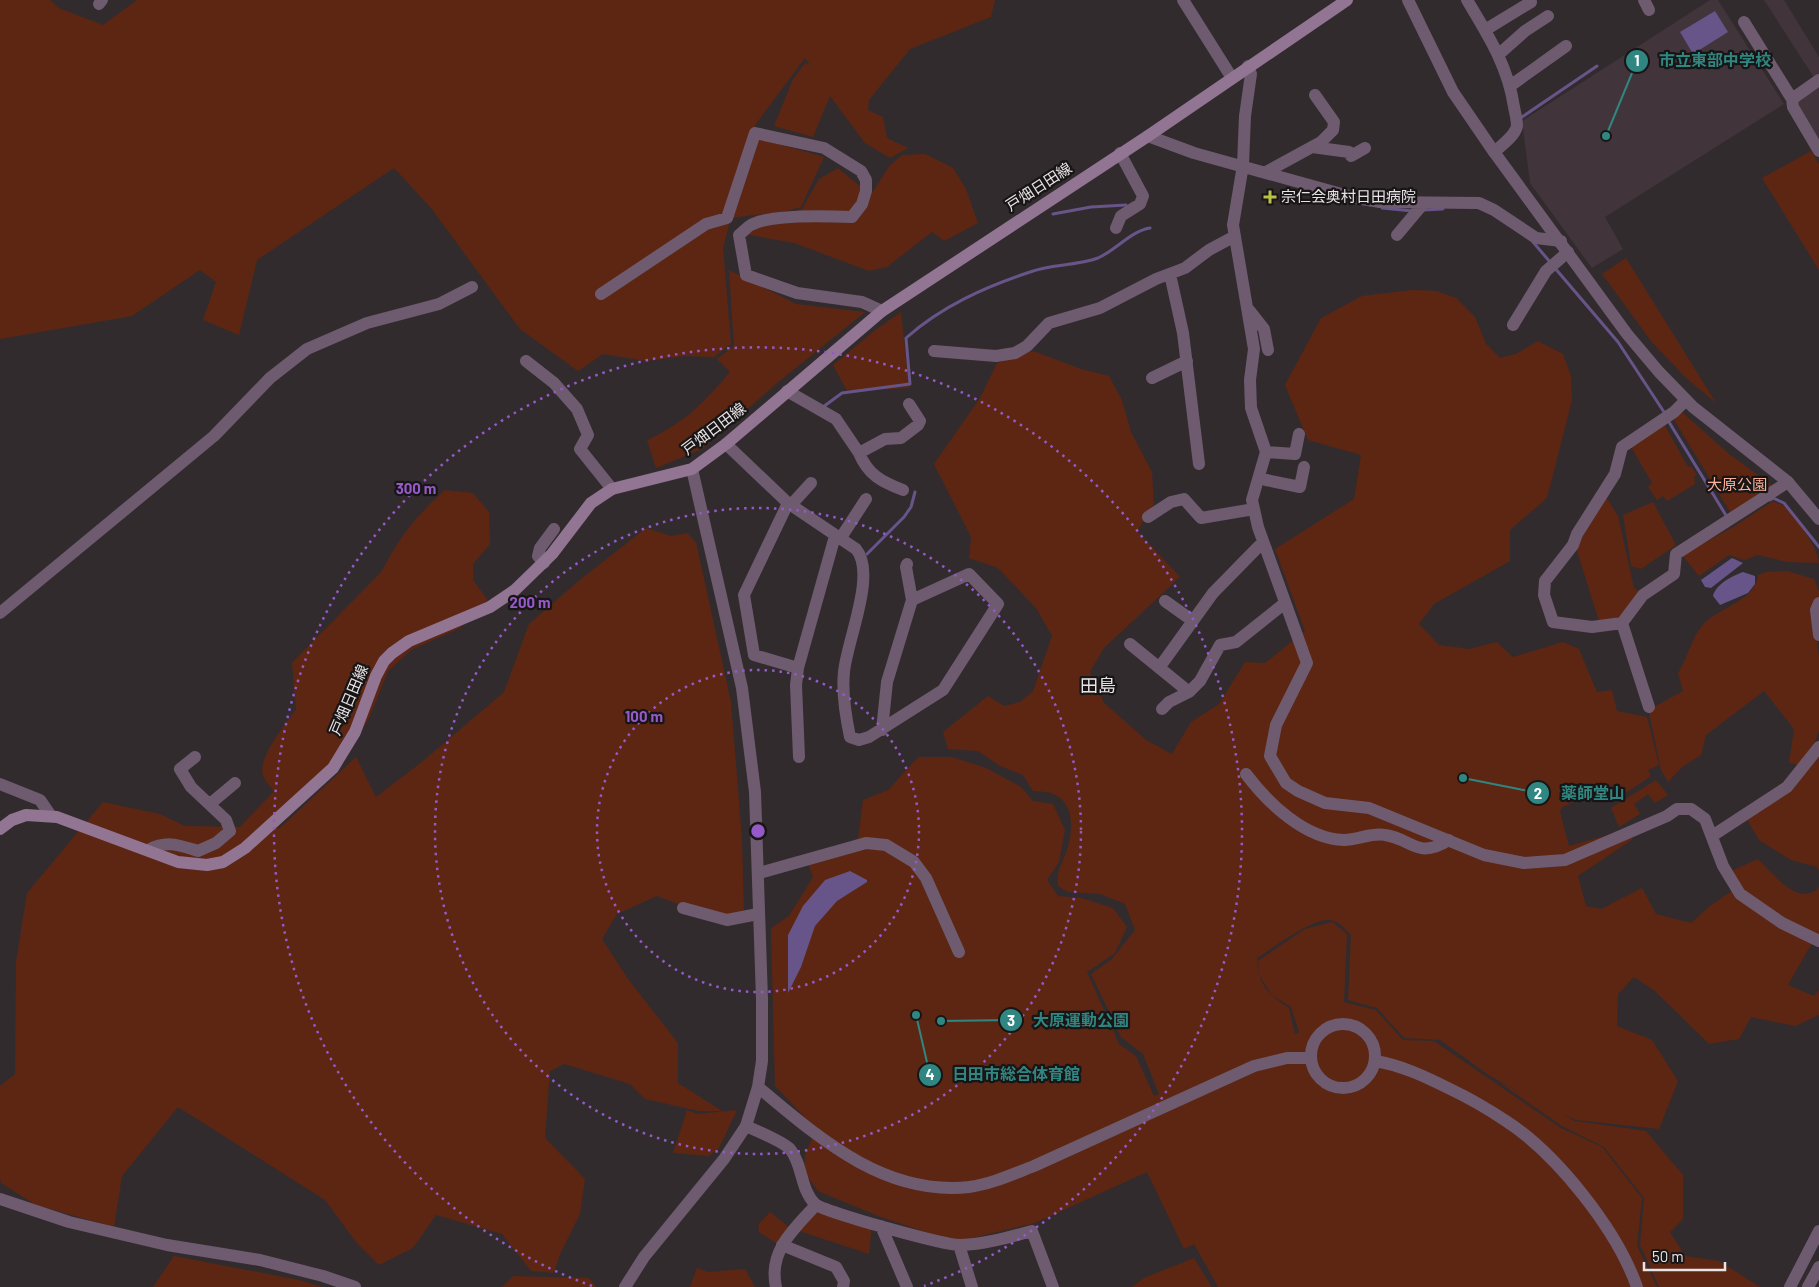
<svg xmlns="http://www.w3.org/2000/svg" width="1819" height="1287" font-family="Barlow,'Noto Sans JP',sans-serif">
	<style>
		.built { fill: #41343a }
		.green { fill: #5c2613 }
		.water { fill: #675489 }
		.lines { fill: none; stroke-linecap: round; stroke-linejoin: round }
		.stream { stroke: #675489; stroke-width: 3 }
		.minor { stroke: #6e5b6f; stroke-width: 12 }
		.tertiary { stroke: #6e5b6f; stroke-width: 12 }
		.secondary { stroke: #927493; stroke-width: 12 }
		.ring { fill: none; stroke: #965ac8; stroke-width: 2.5; stroke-dasharray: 2.5 5 }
		.poi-dot { fill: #b9c146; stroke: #181516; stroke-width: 2 }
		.labels { text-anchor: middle; stroke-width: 4.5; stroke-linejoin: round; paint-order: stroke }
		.street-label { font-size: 15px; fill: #e8e3e5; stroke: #181516 }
		.poi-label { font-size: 15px; fill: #e8e3e5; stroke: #181516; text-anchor: start }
		.park-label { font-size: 15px; fill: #fbb199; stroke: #181516 }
		.quarter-label { font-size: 18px; fill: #e8e3e5; stroke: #181516 }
		.centre { fill: #965ac8; stroke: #181516; stroke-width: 2.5 }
		.ring-label { font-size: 15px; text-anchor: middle; font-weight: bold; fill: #965ac8; stroke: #181516; stroke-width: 4.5; stroke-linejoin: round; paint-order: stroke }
		.leader { fill: none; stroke: #308680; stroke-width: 2 }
		.callout-dot { fill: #308680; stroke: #181516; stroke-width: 2 }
		.mark-label { font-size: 15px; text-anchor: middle; font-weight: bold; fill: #fff }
		.callout-label { font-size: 16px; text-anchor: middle; font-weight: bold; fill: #308680; stroke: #181516; stroke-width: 4.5; stroke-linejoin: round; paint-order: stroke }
	</style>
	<rect width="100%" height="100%" fill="#322b2e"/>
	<path class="built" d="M1710,0H1718L1784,104L1605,217L1623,249L1592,268L1530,183L1522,121Z
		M1764,0H1784L1819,57V75L1815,79Z
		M1819,83V141L1794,99Z"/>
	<path class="green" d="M0,0H50L59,8L103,25L137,0H995L991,17L910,49L869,100L868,110L883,117L887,138L908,148L890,158L865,143L830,96L813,137L774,126L793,79L805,63L810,65L805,58L755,125L723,248L731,344L714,357L685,356L646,361L603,354L578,371L520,329L431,208L394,168L257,260L239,335L203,320L216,282L200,270L132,316L0,339Z
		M758,138L824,157L801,207C777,215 758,213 733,218Z
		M1811,151L1819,164V270L1762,178Z
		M925,154L953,168L966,189L978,223L944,241L932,232L887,267L869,271L794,243L744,234L742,225L757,215L781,216L802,209L819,179L838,168L862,188L856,218L890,165L902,155Z
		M1626,258L1716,403L1686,378L1651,341L1602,274Z
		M729,270L796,304L865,312L777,383L702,449L656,468L647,440C683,424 705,402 730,372L717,359L734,346Z
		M1412,290L1437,291L1456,298L1475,317L1486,344L1500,358L1516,354L1538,341L1563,354L1571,376L1572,400L1547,498L1510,530V561L1434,604L1419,624L1439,645L1469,649L1497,642L1513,657L1563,642L1579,649L1597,692L1612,690L1617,711L1647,717L1659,765L1648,770L1651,776L1626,793L1618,783L1562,807L1560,812L1569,846L1618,832L1633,839L1578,876L1586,906L1601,909L1642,888L1656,914L1691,923L1710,906L1732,891L1812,943L1788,985L1814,996L1819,990V1015L1795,1026L1751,1017L1739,1039L1709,1044L1655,991L1634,977L1618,994L1617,1026L1652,1040L1678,1081L1659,1129L1576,1120L1563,1114L1575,1121L1646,1131L1683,1175V1219L1670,1232L1685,1256L1719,1261L1760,1287H1659L1640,1245L1644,1198L1604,1147L1562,1126L1497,1081L1518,1091L1490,1076L1440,1040L1404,1038L1377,1008L1348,1000L1351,935C1345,929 1338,920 1329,920C1310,919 1274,948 1257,958C1258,985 1267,993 1289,1008L1295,1034L1299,1032L1291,1007L1272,995L1259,975L1258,961L1305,929L1332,922L1347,934L1344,1002L1376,1010L1403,1040L1434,1041L1561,1128L1602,1147L1642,1198L1637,1246L1657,1287H1218L1194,1244L1184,1249L1147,1172L1035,1223L955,1242L878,1216L818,1191L804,1172L805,1155L816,1129L775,1086L771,928L789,916L813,877L806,858L858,839L863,800L888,790L918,757H952L986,768L1021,787L1033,801L1053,804L1065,830L1059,862L1047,880L1058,896L1081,898L1113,908L1127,927L1115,953L1087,972L1119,1044L1136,1056L1154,1096L1159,1094L1143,1054L1121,1037L1091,974L1112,959L1135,930L1125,904L1100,894L1068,892L1058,886C1056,871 1061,866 1066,853C1073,834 1076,803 1053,794C1047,791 1039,792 1033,791L1023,775L1000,766L978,751L948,749L943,732L988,696L1004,706L1020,702L1033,691L1052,636L1036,608L998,568L969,558L971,537L934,464L980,398L997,363L1033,351L1081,369L1109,376L1122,400L1131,432L1152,472L1154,506L1137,531L1180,577L1104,648L1090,672L1104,703L1146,740L1172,754L1191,722L1219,704L1245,662L1265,663L1305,631L1275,549L1354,499L1361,455L1308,440L1285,385L1321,318L1362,296Z
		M901,312L909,388L847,391L833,365L874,331Z
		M1682,412L1729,454L1773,486L1732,515L1673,418Z
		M1664,424L1688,467L1691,466L1697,475L1694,477L1695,484L1667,501L1663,496L1657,500L1648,487L1652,483L1630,445Z
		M445,490L473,493L489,512L490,544L473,564V580L489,602L460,628L411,650L388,671L370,716L343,762L273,828H280L356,757L376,797L423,761L504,692L529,624L581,579L646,528L671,536L687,533L696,542L731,702L742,839L744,914C712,919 687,907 657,896L617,914L602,939L628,979L678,1043V1083L722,1111H699L645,1099L630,1084L564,1064L550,1071L545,1138L585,1179L580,1214L560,1254L554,1273L531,1271L502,1234L436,1215L413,1248L379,1265L356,1242L325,1200L178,1107L122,1176L114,1227L36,1205L1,1183L0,1179V1086L15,1074L16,962L27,893L103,802L160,814L185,826L240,827L274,791C271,787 265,781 263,775C257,758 286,724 296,709L292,663L382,571C399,537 417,515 445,490Z
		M1606,497L1618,516L1634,588L1639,591L1620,618L1599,621L1576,548Z
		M1773,501C1776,503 1781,504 1784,506C1795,515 1819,550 1819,563L1787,562L1758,555L1744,560L1729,555L1699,576L1682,555L1735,526Z
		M1653,502L1676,545L1641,569L1631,566L1623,515Z
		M1787,571L1814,579L1819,591V597L1813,610L1819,657V730L1813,749L1799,765L1789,763L1794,729L1764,691L1706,735L1701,755L1682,767L1668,782L1661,770L1649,713L1654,707L1683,691L1678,673C1689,656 1692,633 1708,620C1726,605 1755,600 1758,575L1766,572Z
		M1819,752V871L1817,867L1791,860L1759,840L1746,818Z
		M1656,780L1668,795L1655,803L1648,794L1634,804L1640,814L1619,827L1611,808Z
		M1758,859C1772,873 1800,909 1819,887V937L1741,893L1729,872Z
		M687,1110L697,1114L737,1110L719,1148L709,1156L673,1153Z
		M819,1208L872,1226L869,1254L799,1231Z
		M770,1212L790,1228L776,1243L759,1232L758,1225Z
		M174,1256L299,1280L322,1287H153Z
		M1194,1258L1212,1287H1132L1144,1278Z
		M697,1268L708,1272L745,1269L755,1287H690Z
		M513,1276L589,1278L596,1287H502Z"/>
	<path class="water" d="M1715,11L1728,32L1693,54L1680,32Z
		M1732,558L1743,563L1711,588L1705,587L1701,580Z
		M1743,572L1755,576V584L1748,593L1720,605L1713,596C1716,584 1732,576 1743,572Z
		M850,871L867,880V882L837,901L815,926L801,967L788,993V935L803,906L825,880Z"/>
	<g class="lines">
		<path class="stream" d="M1522,117L1597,66
			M1382,208L1413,211
			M1424,210L1443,209
			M1053,214L1091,207L1126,205
			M1533,242L1550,262
			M1554,267L1618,342L1664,412
			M823,407L842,393L910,384L906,338C942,306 985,287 1030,272C1051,264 1076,266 1098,258C1116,250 1131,231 1150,228
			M1669,422L1727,517
			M1770,500L1773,498L1784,503L1819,547
			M867,554L904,517L911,507L915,492"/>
		<path class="minor" d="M1183,0L1232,78
			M1467,0C1488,35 1508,66 1514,107C1515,112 1517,120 1517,126C1515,136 1501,146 1494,152
			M1644,0L1649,10
			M99,4L102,0
			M1744,22L1792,99L1793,107L1819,151
			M1485,30L1531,2
			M1498,55L1525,31L1548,16
			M1248,66L1251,74L1245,116L1243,165L1233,225L1254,349L1250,380L1251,408L1266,452L1252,500L1258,527L1307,663L1276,725L1270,756L1286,783L1298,791L1325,803L1369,808L1484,855L1524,863L1565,860L1667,816L1677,809H1691L1705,819L1723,866L1740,894L1782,923L1819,941
			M1510,86L1566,46
			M1792,99L1819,80
			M1148,136L1194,153L1356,198L1380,202L1479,203L1494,210L1536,238L1561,241
			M1312,147L1349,152L1351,156L1365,148
			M1266,172L1321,142L1333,130L1334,122L1315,95
			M1116,228L1121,216L1140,204L1143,196L1120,153
			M1397,235L1423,204
			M1170,274L1183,333L1199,464
			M601,294L706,224L727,218L755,133L824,148L861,171L866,180V191L862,204L852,217C829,216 770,214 751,225C747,227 743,232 739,235L746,275L797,293L862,302L882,311
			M1249,310L1264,329L1268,350
			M1513,325L1546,271L1568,252
			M934,351L996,356L1015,353L1027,346L1049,323L1100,308L1156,279L1185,268L1209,250L1235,236
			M526,361L554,383L577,409L588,435L580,449L612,489
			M1152,378L1187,361
			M787,391L836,419L859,453L885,439L901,438L918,425L920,421L909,404
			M1686,400L1674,412L1622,447L1615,474L1577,534L1573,545L1545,581L1544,595L1553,622L1592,627L1622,623L1643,595L1674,574L1676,554L1788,482
			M726,444L788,503L856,549C877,574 847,640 844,672C842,691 846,718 850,737L859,740L869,737L943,690L998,604L969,574L912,600
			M1266,452L1295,454L1299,434
			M859,453C868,475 882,482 903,490
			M1259,476L1266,480L1300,487L1304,467
			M788,503L744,595L754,655L798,668
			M791,505L811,483
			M1148,517L1171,502L1184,499L1201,518L1254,509
			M840,539L866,499
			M544,563L538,556L540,548L554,529
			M1165,601L1193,621
			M1819,603L1816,610L1819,635
			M0,613L214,436L270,378L307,349L367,323L439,304L472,287
			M1622,623L1649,707
			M1130,644L1189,692L1200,681L1220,645L1236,642L1285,603
			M1159,668L1213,593L1263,542
			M1162,709L1169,702L1189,692
			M882,730L887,682L912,600L906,567L907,564
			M799,757L796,685L798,668L835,536
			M1246,774C1268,803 1305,839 1344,840C1358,840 1372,832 1385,835C1413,839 1417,860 1449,840
			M0,784L40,800L51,816
			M210,804L235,783
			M1712,836L1787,787L1819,747
			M148,850C167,840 179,845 198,851L216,843L230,831L226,820L191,787L180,769L195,757
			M759,873L866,843L886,845L914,862L926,878L959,952
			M683,908L727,920L758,914
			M746,1126C757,1131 782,1141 790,1149C803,1165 800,1189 815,1204C824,1212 947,1246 961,1245C986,1244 1009,1237 1032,1231L1053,1287
			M881,1226L907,1287
			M782,1245L836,1267L844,1281L843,1287
			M959,1245L972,1287
			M776,1287C768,1251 794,1229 816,1205
			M1808,1287L1819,1267"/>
		<path class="tertiary" d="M1408,0L1453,92L1494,152L1627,334L1659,372L1693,407L1788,482L1819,519
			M1311 1056a32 32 0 1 1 64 0a32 32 0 1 1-64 0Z
			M1375,1061C1401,1065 1426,1077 1450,1089C1469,1098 1488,1109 1506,1121C1557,1154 1617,1230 1637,1287
			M758,1087C819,1138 884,1196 969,1187C992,1184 1013,1174 1034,1166L1254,1066L1287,1058H1311
			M0,1199L69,1222L167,1245L260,1260L323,1276L355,1287
			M625,1287L644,1257L724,1159L746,1126L758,1087L762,1061V999L755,792L742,688L692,469
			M1790,1287L1819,1231"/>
		<path class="secondary" d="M0,829L12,820L26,815L57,817L178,862L207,865L223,862L245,848L333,768L355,732L376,676L384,661L392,653L409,641L490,607L515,590L552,554L591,503L612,489L692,469L726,444L882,311L1148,136L1347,0"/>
	</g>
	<g class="ring">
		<circle cx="758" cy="831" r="161"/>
		<circle cx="758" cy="831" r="323"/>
		<path d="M592 1286A484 484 0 1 1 924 1286"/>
	</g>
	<path class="poi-dot" d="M1267.5 189.5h5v5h5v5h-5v5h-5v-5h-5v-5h5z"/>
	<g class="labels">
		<g class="street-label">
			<text transform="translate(1039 187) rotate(-33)" y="5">戸畑日田線</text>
			<text transform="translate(714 429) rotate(-37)" y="5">戸畑日田線</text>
			<text transform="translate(349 700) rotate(-67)" y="5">戸畑日田線</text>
		</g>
		<g class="poi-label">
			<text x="1281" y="202">宗仁会奥村日田病院</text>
		</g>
		<g class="park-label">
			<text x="1737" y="490">大原公園</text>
		</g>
		<g class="quarter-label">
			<text x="1098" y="692">田島</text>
		</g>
	</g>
	<circle cx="758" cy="831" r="8" class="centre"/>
	<g class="ring-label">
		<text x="416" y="494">300 m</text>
		<text x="530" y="608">200 m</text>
		<text x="644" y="722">100 m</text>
	</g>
	<path class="leader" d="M1606 136L1637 61M1463 778L1538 793M941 1021L1011 1020M916 1015L930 1075"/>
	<g class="callout-dot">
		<circle cx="1606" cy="136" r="5"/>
		<circle cx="1463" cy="778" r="5"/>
		<circle cx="941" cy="1021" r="5"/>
		<circle cx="916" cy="1015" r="5"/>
		<circle cx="1637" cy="61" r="12"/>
		<circle cx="1538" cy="793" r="12"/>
		<circle cx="1011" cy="1020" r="12"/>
		<circle cx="930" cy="1075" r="12"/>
	</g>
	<g class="mark-label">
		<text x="1637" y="66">1</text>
		<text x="1538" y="799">2</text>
		<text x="1011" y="1026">3</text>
		<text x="930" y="1080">4</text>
	</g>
	<g class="callout-label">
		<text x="1715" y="66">市立東部中学校</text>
		<text x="1593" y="799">薬師堂山</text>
		<text x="1081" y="1026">大原運動公園</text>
		<text x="1016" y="1080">日田市総合体育館</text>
	</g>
	<path d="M1644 1262v8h81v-8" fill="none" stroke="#e8e3e5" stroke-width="2.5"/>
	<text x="1652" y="1262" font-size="15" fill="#e8e3e5" stroke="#181516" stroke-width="4" paint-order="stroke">50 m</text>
</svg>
